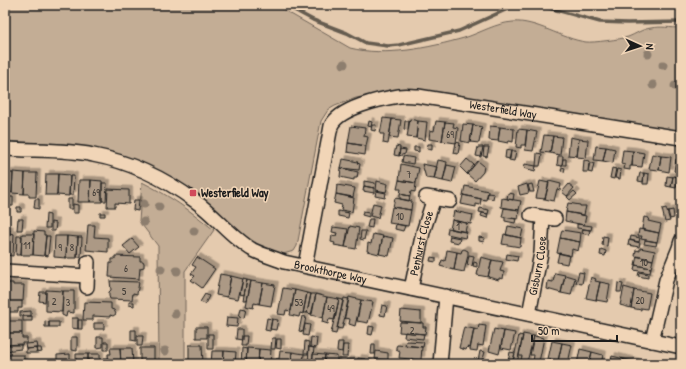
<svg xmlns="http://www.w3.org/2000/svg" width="686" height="369" font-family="'Patrick Hand',sans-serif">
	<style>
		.green { fill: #c3ad95; stroke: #706458 }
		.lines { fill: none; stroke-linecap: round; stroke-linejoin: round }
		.stream { stroke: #655b50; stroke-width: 3.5 }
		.building { fill: #ac9985; stroke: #1c1c1c; filter: url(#shadow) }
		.minor-casing { stroke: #1c1c1c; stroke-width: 16 }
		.minor { stroke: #f1d5b7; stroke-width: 13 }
		.tree { fill: #8d7e6e }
		.poi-dot { fill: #d1495b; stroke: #f1d5b7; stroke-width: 1.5 }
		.labels { text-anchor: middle; stroke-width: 3; stroke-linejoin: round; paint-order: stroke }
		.number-label { font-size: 10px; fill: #403b36 }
		.street-label { font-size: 12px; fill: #1c1c1c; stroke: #f1d5b7 }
		.poi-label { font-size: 12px; font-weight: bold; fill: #1c1c1c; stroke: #f1d5b7; text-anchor: start }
	</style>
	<defs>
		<filter id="shadow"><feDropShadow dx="3.5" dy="-3.5" stdDeviation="0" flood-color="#0004"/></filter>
	</defs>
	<rect width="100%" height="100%" fill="#e4caae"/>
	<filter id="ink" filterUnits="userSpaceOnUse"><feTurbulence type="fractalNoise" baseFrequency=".025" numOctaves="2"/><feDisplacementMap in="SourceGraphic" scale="8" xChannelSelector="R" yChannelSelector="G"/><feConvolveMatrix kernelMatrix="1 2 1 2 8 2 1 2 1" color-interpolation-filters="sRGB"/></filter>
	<g filter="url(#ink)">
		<path class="green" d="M5,5H275L350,48C386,57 428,48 464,38C480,33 496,23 513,22C536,20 562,39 586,42C593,43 621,39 628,37C636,34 642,29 651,28C660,26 671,28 681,28V133L378,94L356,98L335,106L328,110L321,121L297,246L294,251L283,254L261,248L251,243L221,217L92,148L63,144L5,141Z
			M142,182C170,196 191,211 214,230L185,271V364H159L158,246L139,221Z"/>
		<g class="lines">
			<path class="stream" d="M285,5L313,20L347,33L366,43L388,46L399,45L459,31L516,5
				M538,5L600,22L627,23L681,22"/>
		</g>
		<path class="building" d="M383,118L392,119L388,144L383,143L384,134H380Z
			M392,119L401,120L398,138L389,137Z
			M410,119L418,121L416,138L407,137Z
			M369,121L372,122L371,127L368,126Z
			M405,121H409L408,130L404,129Z
			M418,121L427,122L425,140L416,138Z
			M436,121L445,122L442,141L429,139L430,130L434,131Z
			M445,122L454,123L453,127L458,128L456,143L442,141Z
			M463,124L473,125L470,143L461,141Z
			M372,125H376L375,131L371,130Z
			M473,125L482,127L479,143L470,142Z
			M351,126L365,128L364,136L368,137L366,146L348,143Z
			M490,126L500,127L498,141L489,140Z
			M500,127L514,129L513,142L509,141L508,143L498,141Z
			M518,129L527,130L525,145H521V148L516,147Z
			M527,130L537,132L533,151L525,150Z
			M544,135L553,136L550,153L541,152Z
			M553,136L562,137L560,155L550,153Z
			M570,137L579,139L577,156L568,155Z
			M579,139L588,140L586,158L577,157Z
			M456,142L460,143L458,154L454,153Z
			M348,143L366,146L365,155L347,152Z
			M428,144H432V150L427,149Z
			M396,146L400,147L399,156L394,155Z
			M596,146L606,147L603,161L594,160Z
			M414,147H419V152L414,151Z
			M478,147H483L481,157L476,156Z
			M484,147H489L487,157L483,156Z
			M606,147L615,149L613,163L603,161Z
			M400,149L406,150L405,154L399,156Z
			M506,150L511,151L510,159L505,158Z
			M623,150L633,151L632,166H630V170L624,169L625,165L621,164Z
			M511,151H516L514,161L509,160Z
			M633,151L644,153L642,167L632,166Z
			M537,153L542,154L540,166H536Z
			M652,154L661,156L659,170L649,169Z
			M680,155H681V174H678Z
			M403,156L414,158L413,164L402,162Z
			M558,156H563L562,166L557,165Z
			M661,156L671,157L669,172L659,170Z
			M343,159L358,162L357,163L360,164L359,170L341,168Z
			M467,159L474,165L467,174L460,167Z
			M563,159H566V165H562Z
			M676,159H680L678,172L674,171Z
			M438,160L447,162L443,181L434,179Z
			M584,160L590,161L588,172H583Z
			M478,161L484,166L483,172L475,181L467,174Z
			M589,163H594L592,173L588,172Z
			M401,164L419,168L416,183L399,180Z
			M422,164L437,167L434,179L426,178Z
			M525,164L536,166L535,171L524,168Z
			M447,165L456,167L452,183L443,181Z
			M562,167L565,168L564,172L561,171Z
			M341,168L358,172L357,178H354V180L340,177Z
			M612,168L616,169L614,179L610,178Z
			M617,169L621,170L620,179L615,178Z
			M13,172L25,173L24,194L12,193Z
			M8,173H13L12,193L7,192Z
			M25,173H37L36,197H29V194H24Z
			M640,173H644L643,182L638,181Z
			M644,173L649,174L648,184H643Z
			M46,174H58L57,195H45Z
			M58,174L70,175L69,196L57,195Z
			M70,176H74L73,195H69Z
			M667,176L673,177L671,187L666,186Z
			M673,176L678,177L676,188L671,187Z
			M79,180H91L90,202H78Z
			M91,180L102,181V202H90Z
			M399,180L416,183L415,192L411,191L410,196L400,194L401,189H397Z
			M364,181L375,183L374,188L364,186Z
			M377,181L388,184L386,192L376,190Z
			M540,181L549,183L545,199L536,198Z
			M549,181L561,184L560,190L557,189L554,201L545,199Z
			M102,183H107L106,201H102Z
			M527,184L529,193L520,195L518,187Z
			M532,184L534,192H530L528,185Z
			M569,184L574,188L567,196L562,192Z
			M337,185L355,188L353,197L336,194Z
			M364,186L374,188V193L363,191Z
			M465,186L488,191L486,200L463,195Z
			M108,189L129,190V204L115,203V207H107Z
			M376,191L386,193L385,198L375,196Z
			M574,191L577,194L570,200L567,197Z
			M488,193L494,194L493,199L487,198Z
			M508,193L514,194L513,200L507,199Z
			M336,194L354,198L352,212L341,210L342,205L334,203Z
			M400,194L410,196L409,201L400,199Z
			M463,195L481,199L480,205L476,204V207L461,204Z
			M8,197H13V206H7Z
			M395,198L412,201L411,210L393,207Z
			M502,198L521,201L519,210L501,207Z
			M35,199H39V209L34,208Z
			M68,199H72V209H68Z
			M134,200H139L138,211L133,210Z
			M373,203L381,205L378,218L370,216Z
			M568,203L580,205V206H586L584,215L566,212Z
			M73,204L78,205V213H73Z
			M17,207H21V212H17Z
			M392,207L411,210L408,226L389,223Z
			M480,208L489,210L488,214L479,212Z
			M504,208L519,210L518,219L502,217Z
			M666,208L670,221L665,222L662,209Z
			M681,208V221H678Z
			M673,210L674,218L670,219L668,211Z
			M338,211L349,213L348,218L338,216Z
			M363,211L369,212V217L362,215Z
			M454,211L473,215L471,224L452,220Z
			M566,212L586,216L584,225L565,221Z
			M100,213H105V216H100Z
			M482,213L488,214L487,218L481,216Z
			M46,214L50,215V228H45Z
			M505,217L516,219L515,223L505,221Z
			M644,217L649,218L648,221L661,224L659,233L642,229Z
			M18,219H23L22,230H17Z
			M369,219H373L372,228L367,227Z
			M452,220L467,223L465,232L450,229Z
			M51,222L56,223L55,231H51Z
			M396,224L405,226L403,231L395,229Z
			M577,224L592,226L591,230L577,228Z
			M88,225H95L94,237L108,238V252L86,250Z
			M350,226L359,228L356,249L345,247Z
			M508,226L523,229L521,238L506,235Z
			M333,227L348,229L345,247L334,245L335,243L331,242L332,235L336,236L337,233L332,232Z
			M448,228L467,232L465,238L447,234Z
			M5,229L10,230L9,233L14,234L13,256L5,255Z
			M583,229L590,230L589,235L582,233Z
			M639,229L659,233L657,242L641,239L642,236H638Z
			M562,230L581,233L580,242L560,238Z
			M34,231L44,232V235H46L44,256L33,255Z
			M361,231H366L364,240L360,239Z
			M22,234H34L33,255H21Z
			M373,234L383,236L379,254L367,251L368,243L371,244Z
			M504,234L521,238L520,247L502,244Z
			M17,236H22L21,255H16Z
			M46,236H50L48,256L44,255Z
			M55,236H67L66,258L54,257Z
			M67,236L78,237L77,258H66Z
			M383,236L393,238L389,256L379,254Z
			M450,236L460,238L459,243L449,241Z
			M603,236L608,237L607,246L602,245Z
			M631,236L640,238L639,242L630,240Z
			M78,237H82L81,257H77Z
			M479,237L485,238L484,242L479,241Z
			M560,238L580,242L578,251L572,249L571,256L557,253Z
			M132,239L139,247L130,254L123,246Z
			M629,240L640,243L639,247L628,245Z
			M645,240L657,242L656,246L644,244Z
			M640,248L655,251L653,260L635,256L636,250L640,251Z
			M464,249L468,251V255L464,272L454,270L457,252L461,253L462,250Z
			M601,249L606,251L605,256L600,255Z
			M447,250L457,252L454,270L440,266L442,260L445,261Z
			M559,253L569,255L567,264L557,262Z
			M507,254L518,256L517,261L506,259Z
			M469,255L474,256L472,266L467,265Z
			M115,256L140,257V261H143L144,263V267L140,268L139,279L109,277L110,263H112V259H115Z
			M637,256L653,260L651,268L635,265Z
			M197,257L215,269L202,288L191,280L195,276L191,274L196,267L192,265Z
			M431,257L436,258V262L430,261Z
			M481,257L492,260L488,277L477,275Z
			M492,260L503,262L500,271L504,272L503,279L499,278V280L488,277Z
			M474,262L477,263V267L473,266Z
			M635,265L651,268L650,273L634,270Z
			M579,272L584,273L582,284L576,283Z
			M639,272L648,274V278L638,276Z
			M555,273L565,275L561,293L547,289L548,281L553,282Z
			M220,274L231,276L227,297L216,295Z
			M565,275L575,278L571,295L561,293Z
			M231,276L243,279L238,299L227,297Z
			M591,277L596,279L595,281L600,282L596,300L586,298Z
			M243,279L247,280L244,295L240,294Z
			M247,280L251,281L247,300H243Z
			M110,281L139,282L137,294L133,293L132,300L110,299L109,296V292L111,290Z
			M251,281L263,283L259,304L254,303L253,308L246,306Z
			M600,282L610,284L607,302L596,300Z
			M8,283H13V285H24L23,301H5V285H8Z
			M263,283L275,285L271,306L259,304Z
			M618,283L623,284L621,292H617Z
			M624,287L634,290L631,308L620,305Z
			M283,288L295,290L291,311L286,310L285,315L278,314Z
			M46,290L63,291L62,312L46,311Z
			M295,290L307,293L303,314L300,313L299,317L290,315Z
			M634,290L650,293L647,309L641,308V310L631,308Z
			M63,291H74V313L67,312L66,317L62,315Z
			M40,292H46L45,302L39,301Z
			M307,293L311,294L307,313H303Z
			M205,294L209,296L205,304L200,302Z
			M311,294H316L312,314L307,313Z
			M316,294L327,297L323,318L311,315Z
			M327,297L339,299L335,320L329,319L328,324L322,322Z
			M349,297L361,300L355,326L349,324L350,319L344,318Z
			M344,298L349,299L342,329L337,328Z
			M339,299L343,300L336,334L331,333Z
			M361,300L373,302L368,323L357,321Z
			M5,301H22V308H18V312H5Z
			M84,302L111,303V309L114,310L116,314L113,316L110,315V317L93,316V320H83Z
			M129,302H134V306L129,305Z
			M382,305L387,306L385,316L380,315Z
			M241,308L246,309L244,318L239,317Z
			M401,310L421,312V323L400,321Z
			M31,311V316H20V312Z
			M23,316H32V321H23Z
			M302,316L306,317L303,332L299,331Z
			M227,317L238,318L237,327L226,326Z
			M72,318H78V329L72,328Z
			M267,318L272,319L270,331L265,330Z
			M272,319L278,320L276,330L270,329Z
			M78,320H82V329H78Z
			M5,321H22V333H5Z
			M45,321L49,322V327H45Z
			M49,322H59V327H49Z
			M400,322L423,323V327H426L425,334L399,332Z
			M94,323H104V329H94Z
			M305,324L310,325L308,336L303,335Z
			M479,325L486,326L483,346L478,345L477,351L470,350L474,329L478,330Z
			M369,326L374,327L372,335L368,334Z
			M196,327H207V338H196Z
			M464,327L474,329L470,348L467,347L466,350L459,348Z
			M237,329H242V340L236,339Z
			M494,329L504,331L499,354L489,351Z
			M131,330H136V341L131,340Z
			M504,331L515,333L511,350L501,348Z
			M405,332L424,334L423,339L404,337Z
			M5,333H22V338H27V343H22V345H5Z
			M208,334H213V349H208Z
			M523,334L534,336L527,362L521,360L522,356H519Z
			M519,335L523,336L517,363L513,362Z
			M137,336H143L142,346H137Z
			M242,336H247L246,346H241Z
			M534,336L544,338L539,362L533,361L534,355H530Z
			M71,337H77V351L71,350Z
			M97,337H103V347L97,348Z
			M311,337L317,338L316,348L310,347Z
			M272,338H276L275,349H271Z
			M277,339H281V349L276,348Z
			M305,341L309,342L308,354H304Z
			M406,341L424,342L423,347L405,345Z
			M552,341L562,343L558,361L548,359Z
			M104,342H108V350H104Z
			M338,342H343L342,352L337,351Z
			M37,343L38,348L26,349L25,344Z
			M562,343L572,345L568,363L558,361Z
			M21,344V349L5,351V345Z
			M372,344H375V354H371Z
			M189,345H202L203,364H189Z
			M343,345H348L347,357H342Z
			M397,345L422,347L421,360L399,358L400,351L396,349V347Z
			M309,347L314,348L312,364H308Z
			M36,348L37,353H26V349Z
			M36,348H41L42,352L37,353Z
			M110,348H120L121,364H109L108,354H111Z
			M120,348H132L133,364H121Z
			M140,348H154V364H140Z
			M242,348L247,349L246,364H241Z
			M247,348L259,349L258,364H246Z
			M259,349L271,350L270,364H258Z
			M580,349L592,352L589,364H577Z
			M212,351H224L223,364H211Z
			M224,351L236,352L235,364H223Z
			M280,351L292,352L291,364H275L276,359H279Z
			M376,351L388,353V360L375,359Z
			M480,351L485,352L482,362L478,361Z
			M292,352L304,354L303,364H291Z
			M510,352L515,353L512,363L508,362Z
			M592,352L603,355L601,364H589Z
			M70,354V364H57V355Z
			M76,354H88V364H76Z
			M88,354H100V364H88Z
			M313,354L325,355L324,364H312Z
			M5,355H24V364H8V363H5Z
			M325,355L337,356V364H324Z
			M612,356L624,359L623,364H610Z
			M104,358H108L109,364H104Z
			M358,358L365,359L364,362L369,363V364H357Z
			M624,359L636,362L635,364H623Z
			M346,360L357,361V364H345Z
			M376,361H383L382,364H376Z
			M401,362L420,364H401Z"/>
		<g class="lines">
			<defs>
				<g id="minor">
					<path id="s1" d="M5,149C34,151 65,149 93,155C131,162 164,178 195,201C215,215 231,237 253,250C263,255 274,258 284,262L681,347"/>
					<path d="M426,197L450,201"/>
					<path d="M531,215L555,219"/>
					<path id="s2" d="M305,266L331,126C339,108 380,99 399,96C405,95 411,96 418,96L681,138"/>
					<path d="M5,271L87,276"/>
					<path d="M87,287L88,262"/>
					<path id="s3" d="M411,289L423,232L434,198"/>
					<path id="s4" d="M529,314L541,253L543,217"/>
					<path d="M652,341L666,280L679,248L681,241"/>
					<path d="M440,364L446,296"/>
				</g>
			</defs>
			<use href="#minor" class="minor-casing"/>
			<use href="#minor" class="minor"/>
		</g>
		<g class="tree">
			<circle cx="648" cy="54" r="4.5"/>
			<circle cx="344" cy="64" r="4.5"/>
			<circle cx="663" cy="65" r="4.5"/>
			<circle cx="653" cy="85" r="4.5"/>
			<circle cx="675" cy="86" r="4.5"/>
			<circle cx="144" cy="204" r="4.5"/>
			<circle cx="159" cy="207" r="4.5"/>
			<circle cx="144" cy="222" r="4.5"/>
			<circle cx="194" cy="231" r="4.5"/>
			<circle cx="161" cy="269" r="4.5"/>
			<circle cx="177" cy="271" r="4.5"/>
			<circle cx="175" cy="314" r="4.5"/>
			<circle cx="165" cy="351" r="4.5"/>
		</g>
	</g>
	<rect class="poi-dot" x="189" y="189" width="8" height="8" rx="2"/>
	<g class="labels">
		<g class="number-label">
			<text x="450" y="138">69</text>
			<text x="409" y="178">7</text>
			<text x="96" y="196">69</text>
			<text x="400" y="220">10</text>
			<text x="458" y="230">1</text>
			<text x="27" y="249">11</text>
			<text x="60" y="251">9</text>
			<text x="72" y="251">8</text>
			<text x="644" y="266">10</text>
			<text x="126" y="272">6</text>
			<text x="124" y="295">5</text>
			<text x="640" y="304">20</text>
			<text x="54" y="305">2</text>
			<text x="68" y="306">3</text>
			<text x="299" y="306">53</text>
			<text x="331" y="312">49</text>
			<text x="412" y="334">2</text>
		</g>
		<g class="street-label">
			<text dy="4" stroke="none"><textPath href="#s2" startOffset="324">Westerfield Way</textPath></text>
			<text dy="4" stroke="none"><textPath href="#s3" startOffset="47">Penhurst Close</textPath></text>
			<text dy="4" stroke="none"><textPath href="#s4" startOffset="49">Gisburn Close</textPath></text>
			<text dy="4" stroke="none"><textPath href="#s1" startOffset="358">Brookthorpe Way</textPath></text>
		</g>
		<g class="poi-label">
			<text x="201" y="197">Westerfield Way</text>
		</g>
	</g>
	<rect width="686" height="369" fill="none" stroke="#f1d5b7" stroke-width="20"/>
	<rect x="10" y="10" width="666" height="349" fill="none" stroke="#1c1c1c" stroke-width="1.5" filter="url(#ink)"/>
	<g transform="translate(640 46) rotate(93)" stroke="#f1d5b7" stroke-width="3" paint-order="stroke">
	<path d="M0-3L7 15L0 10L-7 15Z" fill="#1c1c1c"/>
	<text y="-6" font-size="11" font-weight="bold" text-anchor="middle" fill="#1c1c1c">N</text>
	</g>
	<path d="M532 335v6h85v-6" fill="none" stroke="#1c1c1c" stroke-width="2"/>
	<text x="538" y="335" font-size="12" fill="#1c1c1c" stroke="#f1d5b7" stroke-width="3" paint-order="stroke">50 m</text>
</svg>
